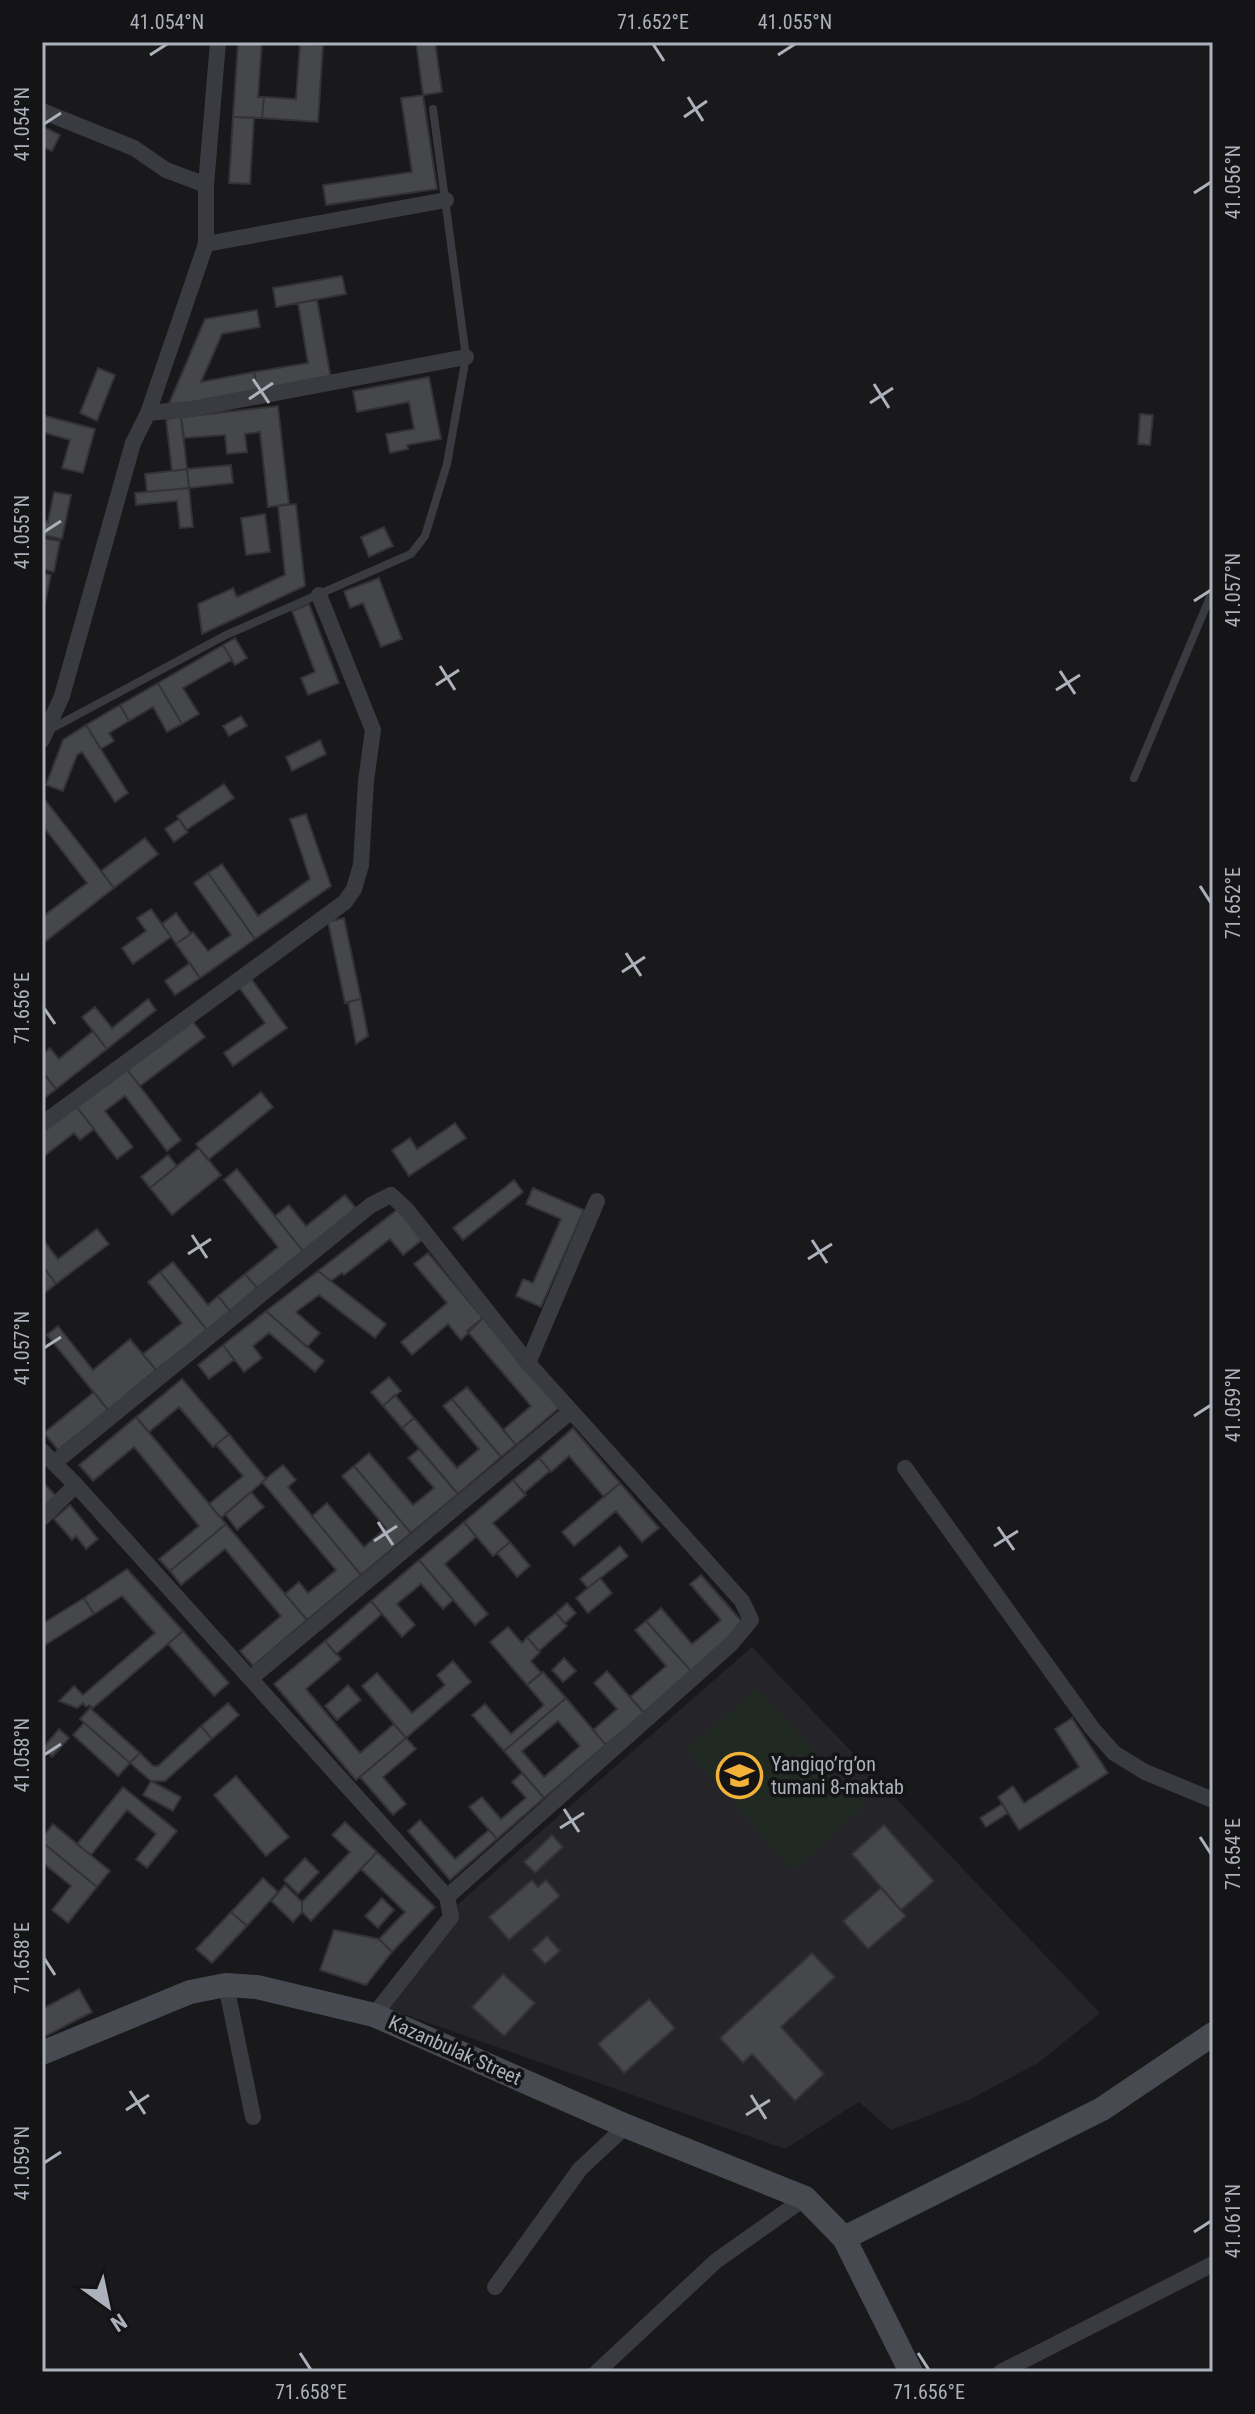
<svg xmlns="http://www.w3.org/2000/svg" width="1255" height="2414" font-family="'Roboto Condensed',sans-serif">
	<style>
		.built { fill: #252529 }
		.green { fill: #212a22 }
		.building { fill: #46474b; stroke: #333337; stroke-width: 2; fill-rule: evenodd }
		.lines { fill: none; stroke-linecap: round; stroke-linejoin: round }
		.lane { stroke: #3a3b41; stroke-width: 8 }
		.street { stroke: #3a3b41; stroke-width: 16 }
		.secondary { stroke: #484a51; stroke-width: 24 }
		.ticks { fill: none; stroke: #acb1bb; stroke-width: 3 }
		.labels { text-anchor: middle; stroke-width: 7; stroke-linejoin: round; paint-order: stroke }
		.poi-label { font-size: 20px; fill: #acb1bb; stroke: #141417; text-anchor: start }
		.street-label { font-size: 20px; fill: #acb1bb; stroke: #141417 }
		.neatline { fill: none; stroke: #acb1bb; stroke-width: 3 }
		.ticks-label { font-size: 20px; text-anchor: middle; fill: #acb1bb }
	</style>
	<rect width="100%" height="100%" fill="#19191b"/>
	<path class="built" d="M752,1647L1100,2013L1038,2063L969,2100L891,2130L859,2102L785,2149L378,2005L458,1904Z"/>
	<path class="green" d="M757,1688L864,1807L793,1870L687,1750Z"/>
	<path class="building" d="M238,42H262L258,97H264L262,118L233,117Z
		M416,42H435L442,92L423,95Z
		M300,44L323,45L318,122L262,118L264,97L296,99Z
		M423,95L437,189L326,205L323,185L412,172L401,98Z
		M233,117L254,118L250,184L229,183Z
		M44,127L60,135L52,151L42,147Z
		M342,276L346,294L276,307L273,288Z
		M317,300L331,379L258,392L254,372L308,363L298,303Z
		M257,310L260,327L222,334L201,382L254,372L258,392L168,406L205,319Z
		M98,368L115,375L97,421L80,413Z
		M429,377L441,439L407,445L408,449L390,453L386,434L414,429L409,402L357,412L353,391Z
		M278,406L289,504L268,507L260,432L245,434L247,452L227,454L225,435L184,438L181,417Z
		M1140,414L1153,415L1150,445L1138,444Z
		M42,415L95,429L83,473L62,468L70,440L42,432Z
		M181,417L187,469L172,471L166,419Z
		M231,465L233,483L189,488L187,469Z
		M187,469L189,488L147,492L145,474Z
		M189,488L193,527L180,528L177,501L136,505L135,493Z
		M54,492L71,495L62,539L42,535V520L48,522Z
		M296,504L305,586L202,634L198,604L233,588L237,597L285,575L278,506Z
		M265,514L270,552L246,555L241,518Z
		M384,527L393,546L369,557L361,537Z
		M42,538L60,541L54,572L42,569Z
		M42,573L51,575L42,617Z
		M379,578L402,639L381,647L363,603L350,608L344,591Z
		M309,604L339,683L308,695L301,678L315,672L292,611Z
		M235,638L247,658L235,665L223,645Z
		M223,645L232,660L183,688L199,714L182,724L158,683Z
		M158,683L182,724L167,732L153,707L129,721L120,705Z
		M120,705L129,721L109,733L114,741L101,749L86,725Z
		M241,716L247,726L229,736L223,726Z
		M86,725L128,793L115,802L82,752L77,755L63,791L46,785L63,740Z
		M320,740L326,754L292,771L286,757Z
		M224,784L234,798L186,830L177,816Z
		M46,801L114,888L46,941L42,936V917L87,883L42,825V804Z
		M306,814L331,886L255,939L208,873L222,864L258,916L310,879L290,819Z
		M179,819L188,832L174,842L165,829Z
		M145,838L158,854L114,888L101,871Z
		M208,873L255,939L200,978L176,944L193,932L208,951L231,935L194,883Z
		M151,909L171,937L133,964L122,948L146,931L137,918Z
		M176,913L191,934L176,944L162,924Z
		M344,918L361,999L345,1003L328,922Z
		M190,963L200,978L175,995L165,981Z
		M250,977L287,1028L233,1066L224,1053L265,1023L238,986Z
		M148,999L156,1010L107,1049L82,1017L95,1007L112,1028Z
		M361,999L368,1036L356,1044L348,1002Z
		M191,1019L205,1037L140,1086L126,1068Z
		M93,1031L107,1049L56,1089L42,1072V1055L50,1048L59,1059Z
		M126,1068L181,1140L167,1151L125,1096L105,1111L133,1147L117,1159L76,1106Z
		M46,1076L56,1089L42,1100V1079Z
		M261,1092L273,1107L208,1160L196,1144Z
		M76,1106L94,1129L80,1140L74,1133L42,1158V1132Z
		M455,1123L466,1138L409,1176L392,1150L410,1138L417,1149Z
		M199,1148L221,1175L172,1215L150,1188Z
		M168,1155L177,1166L150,1188L141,1177Z
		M237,1169L303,1251L257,1288L245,1274L278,1247L224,1180Z
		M514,1180L523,1192L463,1240L453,1228Z
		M533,1188L584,1210L541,1307L516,1296L523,1279L533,1283L561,1219L526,1204Z
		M345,1195L356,1208L303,1251L275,1216L289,1205L306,1226Z
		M398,1209L422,1240L403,1255L390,1239L344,1275L342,1273L331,1281L318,1271Z
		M97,1229L109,1244L56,1284L42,1265V1238L58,1259Z
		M428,1253L483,1318L461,1340L448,1324L412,1355L401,1342L447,1303L414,1264Z
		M173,1262L208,1305L218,1296L230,1311L207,1330L160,1272Z
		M42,1265L56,1284L42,1295Z
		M318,1271L386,1324L375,1338L319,1295L296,1312L320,1333L307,1347L266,1311Z
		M160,1272L207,1330L156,1370L143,1354L182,1323L148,1282Z
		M245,1274L257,1288L230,1311L218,1296Z
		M266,1311L324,1361L315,1372L269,1333L253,1346L262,1358L244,1372L223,1345Z
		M483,1318L559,1408L516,1445L503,1430L531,1406L467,1331Z
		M58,1326L93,1370L130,1339L156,1370L108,1410L47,1335Z
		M223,1345L234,1360L209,1379L198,1365Z
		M389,1377L401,1391L383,1406L371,1392Z
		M182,1379L229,1434L213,1447L179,1407L149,1432L136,1417Z
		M467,1387L516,1445L501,1457L452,1399Z
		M94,1392L108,1410L58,1450L44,1433Z
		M395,1395L414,1418L402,1428L383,1406Z
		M452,1399L501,1457L458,1494L402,1428L414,1418L457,1468L479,1449L443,1406Z
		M136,1417L226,1524L170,1571L159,1559L199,1526L134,1447L93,1481L79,1465Z
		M573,1428L620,1483L604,1497L569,1456L551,1472L539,1458Z
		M229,1434L266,1479L221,1518L209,1504L243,1476L216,1445Z
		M419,1449L458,1494L411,1533L354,1466L369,1453L413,1505L434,1488L408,1458Z
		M539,1458L550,1471L524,1493L513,1480Z
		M283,1465L296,1480L288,1487L361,1575L307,1620L285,1594L299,1582L308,1593L336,1570L262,1482Z
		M354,1466L411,1533L361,1575L312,1516L327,1503L364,1547L386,1528L342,1476Z
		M513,1480L526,1495L493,1523L510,1542L493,1556L464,1522Z
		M42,1481L56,1496L42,1510Z
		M620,1483L659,1528L642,1542L616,1511L574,1546L562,1532Z
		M251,1492L264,1507L237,1530L225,1514Z
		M70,1505L98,1539L86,1549L76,1536L72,1540L54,1519Z
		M464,1522L476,1537L445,1564L488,1614L475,1625L419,1560Z
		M226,1524L307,1620L253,1666L240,1651L281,1616L225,1549L181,1585L170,1571Z
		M510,1542L530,1566L517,1577L497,1553Z
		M620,1546L628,1556L588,1588L580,1579Z
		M419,1560L453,1600L443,1609L421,1584L397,1604L415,1625L402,1637L371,1601Z
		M127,1569L183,1631L93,1708L89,1705L86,1707L83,1703L77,1708L59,1701L74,1686L83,1695L155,1633L122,1596L94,1614L84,1598Z
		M701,1575L745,1625L691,1671L646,1621L661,1608L692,1644L721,1620L690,1584Z
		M600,1578L612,1593L588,1613L576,1598Z
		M84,1598L94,1614L42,1647V1624Z
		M371,1601L382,1614L336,1654L325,1641Z
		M567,1603L576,1613L565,1623L556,1613Z
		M556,1613L567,1626L539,1651L527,1637Z
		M646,1621L691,1671L644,1713L630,1697L666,1666L635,1630Z
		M508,1627L522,1643L527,1637L540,1652L531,1661L541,1673L527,1685L490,1642Z
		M183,1631L229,1683L214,1696L168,1644Z
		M325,1641L341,1659L306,1689L360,1753L394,1724L406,1738L356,1780L274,1684Z
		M564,1658L576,1671L563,1682L552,1670Z
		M453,1661L471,1682L406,1738L362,1686L377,1673L412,1713L445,1685L437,1675Z
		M607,1671L644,1713L606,1745L593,1730L617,1709L594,1683Z
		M543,1672L566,1698L504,1751L472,1715L485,1704L511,1734L544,1705L527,1685Z
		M348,1685L361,1700L337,1720L325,1706Z
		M566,1698L606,1745L544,1798L504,1751ZM558,1721L580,1746L544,1777L522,1751Z
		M228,1703L239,1715L212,1739L201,1726Z
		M90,1708L140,1753L130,1763L80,1719Z
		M1072,1718L1108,1773L1019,1830L998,1797L1013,1786L1024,1803L1079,1767L1055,1729Z
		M84,1723L130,1763L118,1776L73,1735Z
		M201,1726L212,1739L165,1781H151L130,1763L140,1753L153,1766H158Z
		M59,1729L69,1738L52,1757L43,1748Z
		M406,1738L416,1749L383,1777L406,1804L393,1815L360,1777Z
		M522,1773L544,1798L497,1839L469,1807L482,1797L501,1819L526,1798L512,1782Z
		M236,1776L289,1837L266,1856L214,1795Z
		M151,1781L181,1797L173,1811L143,1795Z
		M123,1787L177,1831L147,1868L136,1859L156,1834L127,1810L91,1855L77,1844Z
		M1002,1804L1008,1813L986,1827L980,1818Z
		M420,1820L455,1859L489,1830L497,1839L450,1880L408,1831Z
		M345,1822L377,1852L311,1921L302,1912V1902L350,1852L332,1835Z
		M53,1824L110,1871L97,1887L42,1842V1838Z
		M884,1825L934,1881L901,1910L852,1854Z
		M552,1835L563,1847L535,1873L524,1862Z
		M42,1842L97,1887L68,1923L52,1910L71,1886L42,1862Z
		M377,1852L435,1907L392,1952L379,1939L405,1912L361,1869Z
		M305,1858L319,1872L298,1894L284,1880Z
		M263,1878L278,1892L247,1926L231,1912Z
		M532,1880L538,1887L546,1880L560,1896L509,1940L489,1917Z
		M285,1885L302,1902V1912L293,1922L271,1901Z
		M881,1888L906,1916L868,1949L843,1921Z
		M382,1898L394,1910L378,1928L365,1916Z
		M231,1912L247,1926L212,1963L196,1949Z
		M334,1930L379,1939L392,1952L366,1985L320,1970Z
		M547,1936L560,1951L545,1964L532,1950Z
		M812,1953L835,1977L781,2027L824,2074L795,2101L752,2054L743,2063L720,2038Z
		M503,1974L535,2003L504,2036L472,2007Z
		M79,1989L92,2012L42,2038V2009Z
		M649,1999L675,2028L624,2073L598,2044Z"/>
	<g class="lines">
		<path class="lane" d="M49,730L226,635L411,554L425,536L447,464L466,357L433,109
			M1134,778L1213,590"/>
		<path class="street" d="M42,111L134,148L166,170L206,185
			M206,244L446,200
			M148,413L191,409L466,357
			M42,740L62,696L133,443L148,413L206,244V185L218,42
			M42,1124L345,902L354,889L361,865L366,781L373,730L319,595
			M528,1363L597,1201
			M42,1451L76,1485L447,1897L451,1917L374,2015
			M54,1463L371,1205L391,1195L407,1210L528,1363L742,1601L751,1620L731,1644L447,1897
			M905,1468L1092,1728L1114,1753L1145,1772L1213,1800
			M42,1518L76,1485
			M251,1678L570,1412
			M226,1985L253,2117
			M495,2287L580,2169L626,2126
			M597,2372L716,2261L805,2198
			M1001,2372L1213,2264"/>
		<path class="secondary" d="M42,2053L190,1992L226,1985L257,1987L374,2015L626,2126L805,2198L844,2238L911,2372
			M844,2238L1102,2109L1213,2034"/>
	</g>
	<path class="ticks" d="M653,44L664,61M150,55L167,44M778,55L795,44M688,97L703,121M684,117L707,101M44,124L61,113M1194,193L1211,182M253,379L269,403M874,384L889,408M249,399L273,383M870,403L893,388M44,532L61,521M1194,601L1211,590M440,666L455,690M1060,671L1075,694M436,685L459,670M1056,690L1080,675M1200,886L1211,903M626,953L641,976M622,972L645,957M44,1008L55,1024M192,1235L207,1258M812,1240L827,1263M188,1254L211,1239M808,1259L832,1244M44,1348L61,1337M1194,1416L1211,1405M378,1522L393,1545M998,1527L1014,1550M374,1541L397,1526M994,1546L1018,1531M44,1755L61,1744M564,1809L579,1832M560,1828L584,1813M1200,1837L1211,1854M44,1958L55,1975M130,2091L145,2114M751,2095L766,2119M126,2110L149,2095M746,2115L770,2100M44,2163L61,2152M1194,2232L1211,2221M300,2353L311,2370M918,2353L929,2370"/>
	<defs>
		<symbol id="school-ring" viewBox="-11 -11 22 22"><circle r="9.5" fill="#141417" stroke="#f2b23a" stroke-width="1.5"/><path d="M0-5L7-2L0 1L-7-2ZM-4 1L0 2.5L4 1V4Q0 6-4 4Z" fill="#f2b23a"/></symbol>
	</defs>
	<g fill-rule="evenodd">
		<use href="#school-ring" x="714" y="1750" width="51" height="51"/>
	</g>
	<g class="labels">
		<g class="poi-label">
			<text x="771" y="1771">Yangiqo’rg’on<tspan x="771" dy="23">tumani 8-maktab</tspan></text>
		</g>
		<g class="street-label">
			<text transform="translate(455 2050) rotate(24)" y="7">Kazanbulak Street</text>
		</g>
	</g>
	<rect width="1255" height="2414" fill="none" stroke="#141417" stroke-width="88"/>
	<g transform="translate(108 2306) rotate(147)" stroke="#141417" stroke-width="6" paint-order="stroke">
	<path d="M0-6L14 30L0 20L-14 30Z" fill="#acb1bb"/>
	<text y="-12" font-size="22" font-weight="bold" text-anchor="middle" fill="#acb1bb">N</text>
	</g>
	<rect x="44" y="44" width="1167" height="2326" class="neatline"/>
	<g class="ticks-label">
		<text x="167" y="29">41.054°N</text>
		<text x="653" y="29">71.652°E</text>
		<text x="795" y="29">41.055°N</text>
		<text transform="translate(22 124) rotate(-90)" y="7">41.054°N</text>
		<text transform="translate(1233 182) rotate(-90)" y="7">41.056°N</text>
		<text transform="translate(22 532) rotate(-90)" y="7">41.055°N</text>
		<text transform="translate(1233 590) rotate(-90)" y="7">41.057°N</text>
		<text transform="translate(1233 903) rotate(-90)" y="7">71.652°E</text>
		<text transform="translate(22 1008) rotate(-90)" y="7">71.656°E</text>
		<text transform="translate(22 1348) rotate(-90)" y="7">41.057°N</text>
		<text transform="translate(1233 1405) rotate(-90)" y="7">41.059°N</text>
		<text transform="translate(22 1755) rotate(-90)" y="7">41.058°N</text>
		<text transform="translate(1233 1854) rotate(-90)" y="7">71.654°E</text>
		<text transform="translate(22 1958) rotate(-90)" y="7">71.658°E</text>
		<text transform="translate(22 2163) rotate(-90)" y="7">41.059°N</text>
		<text transform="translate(1233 2221) rotate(-90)" y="7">41.061°N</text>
		<text x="311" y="2399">71.658°E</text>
		<text x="929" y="2399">71.656°E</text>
	</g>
</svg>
